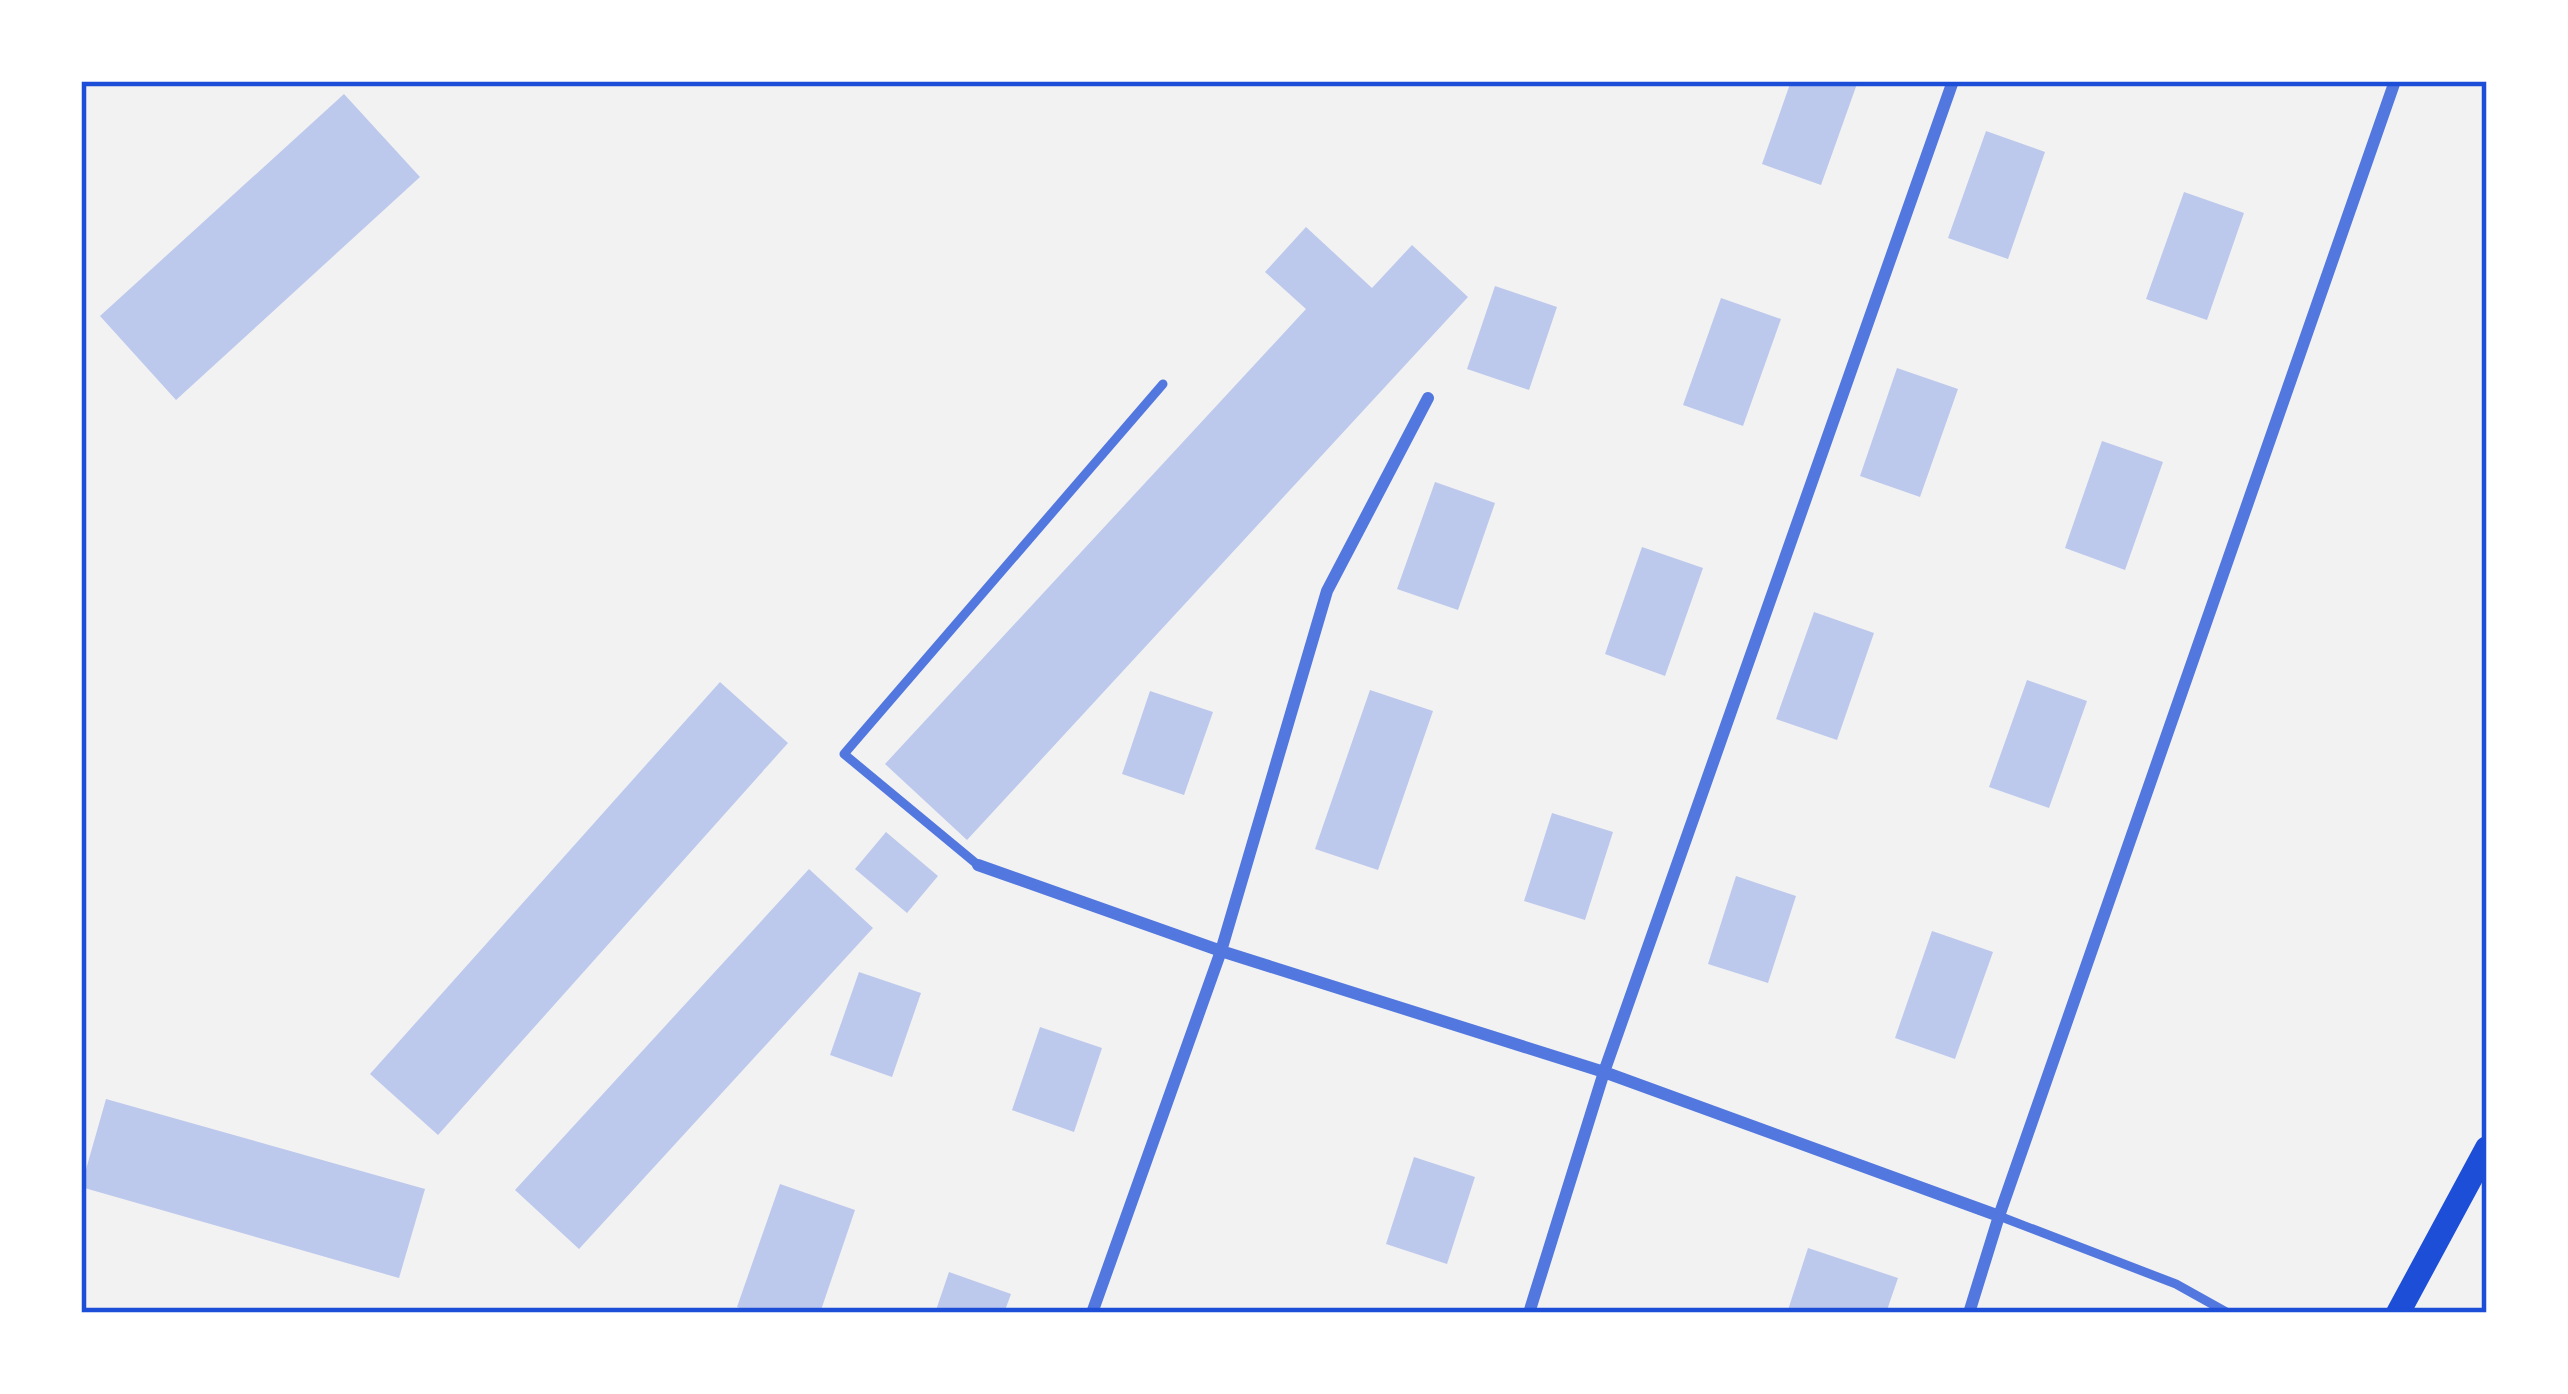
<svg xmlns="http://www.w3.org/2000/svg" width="2568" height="1394" font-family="'Golos Text',sans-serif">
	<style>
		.building { fill: #bdc9ec }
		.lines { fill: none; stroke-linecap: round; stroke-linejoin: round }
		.service { stroke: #5277de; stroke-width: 9 }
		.minor { stroke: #5277de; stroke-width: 12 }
		.secondary { stroke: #1d4ed8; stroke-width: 24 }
		.neatline { fill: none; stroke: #1d4ed8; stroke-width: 4.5 }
	</style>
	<rect width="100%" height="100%" fill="#f2f2f2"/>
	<path class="building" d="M1791,81H1858L1821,185L1762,164Z
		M344,94L420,177L176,400L100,316Z
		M1986,131L2045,152L2008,259L1948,238Z
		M2184,192L2244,213L2207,320L2146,299Z
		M1306,227L1372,288L1412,245L1468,297L967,840L885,764L1306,309L1265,272Z
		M1495,286L1557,307L1529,390L1467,369Z
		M1721,298L1781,319L1743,426L1683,405Z
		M1897,368L1958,389L1920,497L1860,476Z
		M2102,441L2163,462L2125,570L2065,548Z
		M1435,482L1495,503L1458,610L1397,589Z
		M1642,547L1703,568L1665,676L1605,654Z
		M1814,612L1874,633L1837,740L1776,719Z
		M2027,680L2087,701L2049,808L1989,787Z
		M720,682L788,743L438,1135L370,1074Z
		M1370,690L1433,711L1378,870L1315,849Z
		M1150,691L1213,712L1184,795L1122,774Z
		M1552,813L1613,832L1585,920L1524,901Z
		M886,832L938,876L907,913L855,869Z
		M809,869L873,928L579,1249L515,1190Z
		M1736,876L1796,896L1768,983L1708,964Z
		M1932,931L1993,952L1955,1059L1895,1038Z
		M859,972L921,993L892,1077L830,1055Z
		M1040,1027L1102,1048L1074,1132L1012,1110Z
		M106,1099L425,1189L399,1278L81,1187Z
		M1414,1157L1475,1177L1447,1264L1386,1244Z
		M780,1184L855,1210L820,1313H753L737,1307Z
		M1808,1248L1898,1278L1886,1313H1787Z
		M949,1272L1011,1294L1004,1313H935Z"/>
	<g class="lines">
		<path class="service" d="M978,865L844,754L1163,384
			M1999,1216L2176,1284L2228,1313"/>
		<path class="minor" d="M978,865L1221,951L1604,1072L1999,1216
			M1092,1313L1221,951L1327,591L1428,398
			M1529,1313L1604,1072L1953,81
			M1969,1313L1999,1216L2395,81"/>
		<path class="secondary" d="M2398,1313L2487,1148"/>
	</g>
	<rect width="2568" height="1394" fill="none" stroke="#ffffff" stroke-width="168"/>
	<rect x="84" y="84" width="2400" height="1226" class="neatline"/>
</svg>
